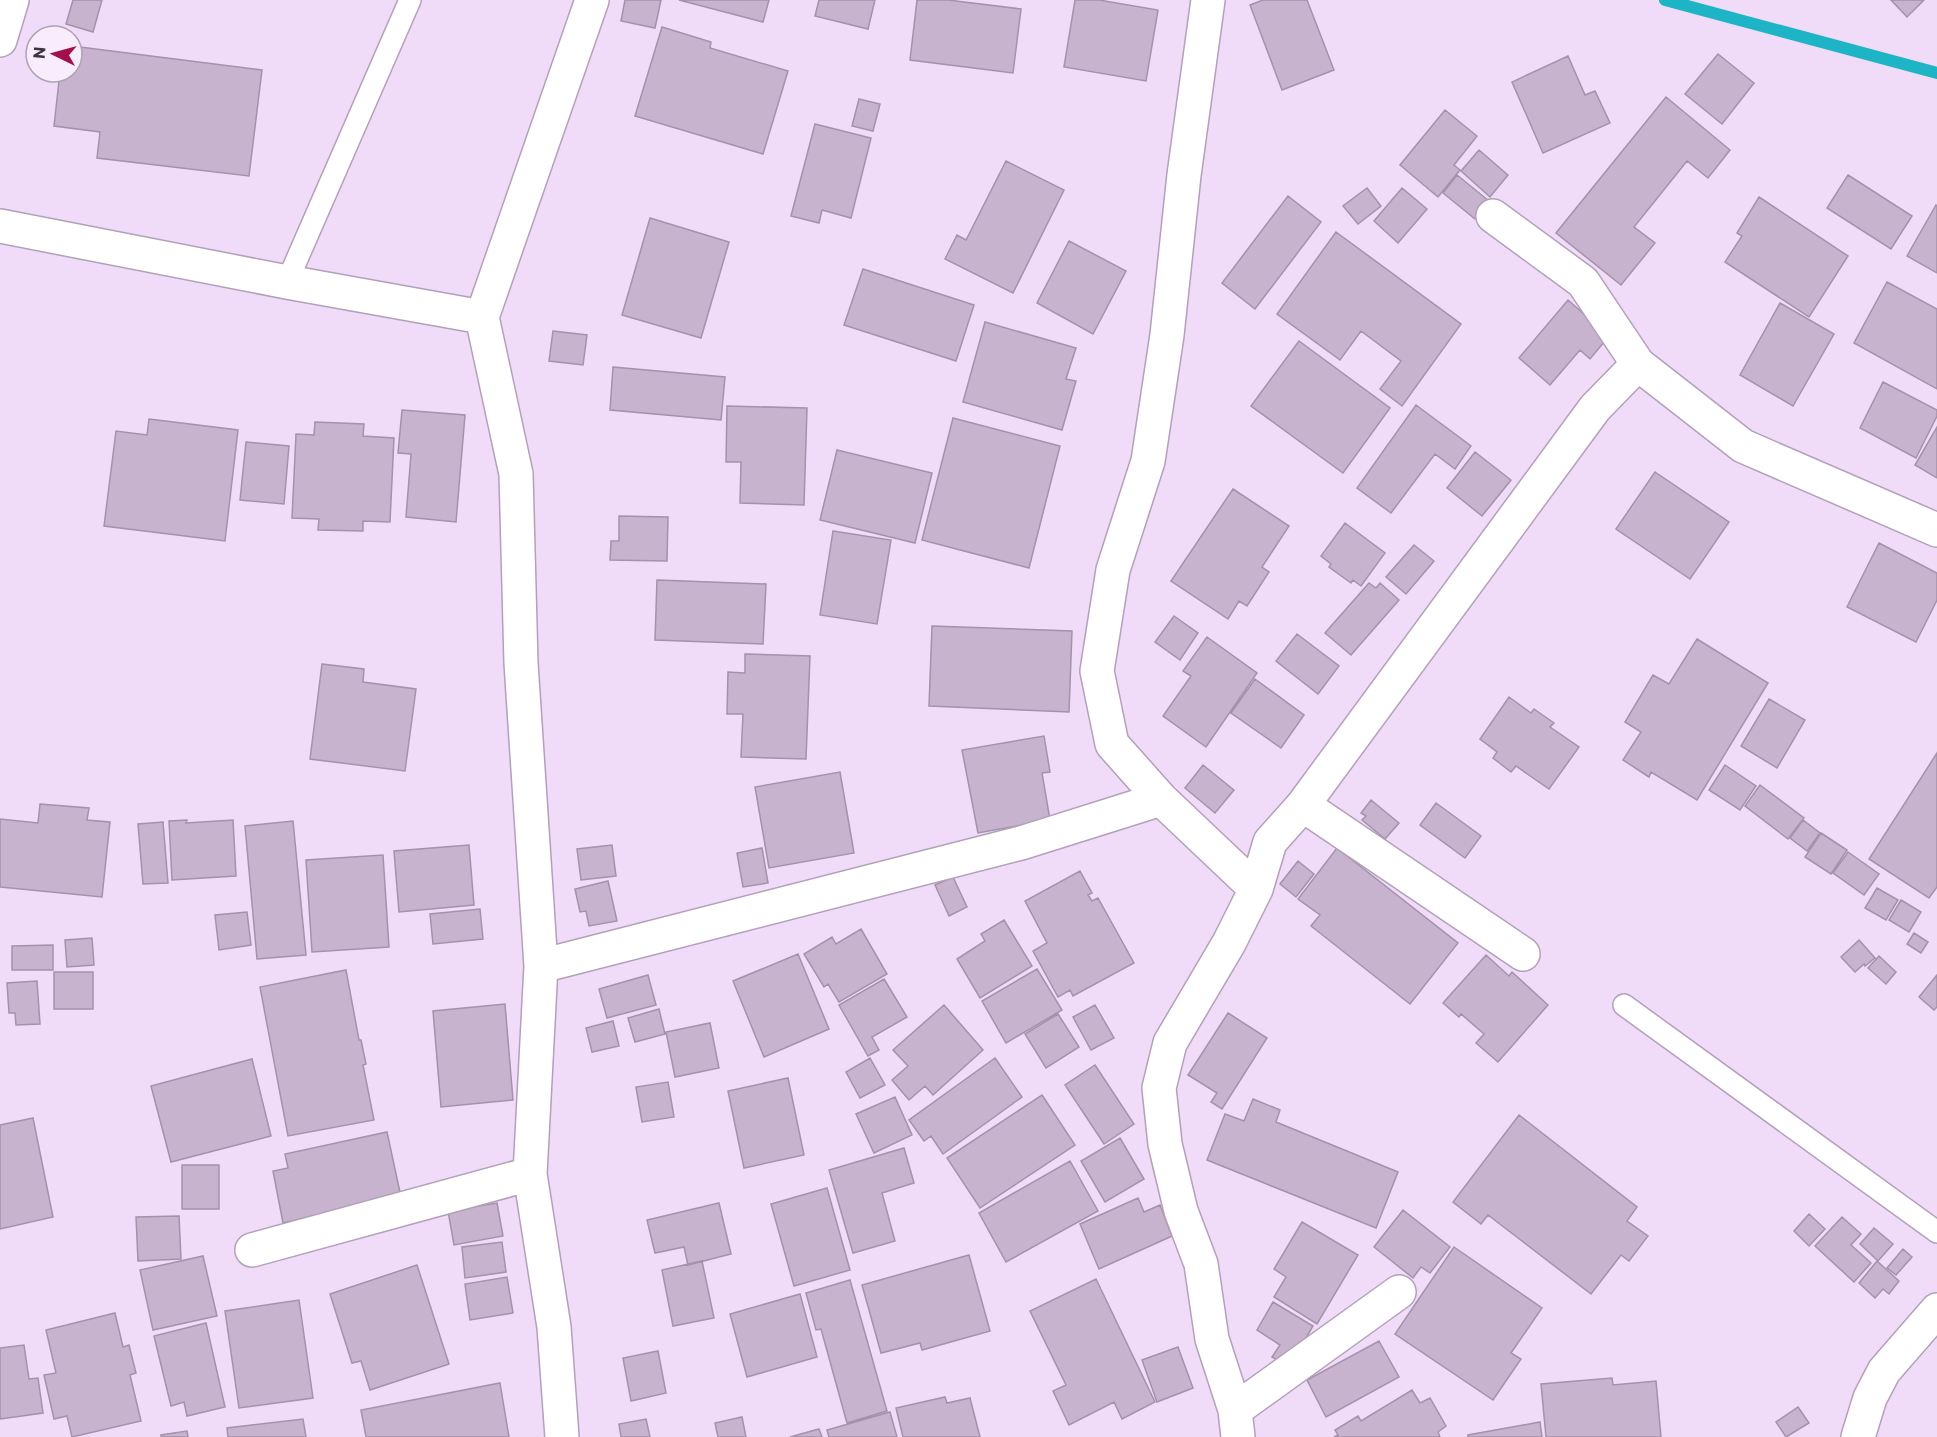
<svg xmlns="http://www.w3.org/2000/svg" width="1937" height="1437" font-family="Commissioner,sans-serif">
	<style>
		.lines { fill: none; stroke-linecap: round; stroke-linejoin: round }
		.stream { stroke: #1db4c5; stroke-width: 12 }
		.building { fill: #c7b3ce; stroke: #a491aa; stroke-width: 1.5 }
		.lane-casing { stroke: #b3a0ba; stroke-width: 24 }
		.street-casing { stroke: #b3a0ba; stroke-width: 36 }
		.lane { stroke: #fff; stroke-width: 21 }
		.street { stroke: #fff; stroke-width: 33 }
	</style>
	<rect width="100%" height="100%" fill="#f0dcf8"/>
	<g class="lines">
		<path class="stream" d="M1665,0L1937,73"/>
	</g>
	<path class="building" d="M73,0H102L93,32L66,24Z
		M625,0H661L655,28L621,21Z
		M679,0H769L763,22Z
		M819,0H875L868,29L815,16Z
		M917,0H948L1021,9L1013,73L910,60Z
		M1075,0H1099L1158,10L1146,81L1064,67Z
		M1263,0H1307L1334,70L1282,90L1250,5Z
		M1891,0H1924L1907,17Z
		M662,27L711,42L710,48L788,71L763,154L635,116Z
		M72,46L262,70L249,176L97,158L100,132L54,126L60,72H72Z
		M1718,54L1754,83L1722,124L1685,94Z
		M1568,56L1585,95L1595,91L1610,123L1543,153L1512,82Z
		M1666,97L1730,150L1708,178L1687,161L1634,227L1655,243L1621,285L1556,233Z
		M859,99L880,104L873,131L852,126Z
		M1445,110L1477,136L1454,165L1460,170L1438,197L1400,165Z
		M815,124L871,138L851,218L822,210L819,223L791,216Z
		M1479,150L1508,175L1490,197L1461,171Z
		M1006,161L1064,190L1013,293L945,259L957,235L966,240Z
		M1457,175L1489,201L1475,219L1443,193Z
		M1848,175L1912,216L1891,249L1827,208Z
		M1367,188L1381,206L1358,224L1343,206Z
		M1402,188L1427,209L1398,243L1374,221Z
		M1288,196L1321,222L1255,309L1222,283Z
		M1759,197L1848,256L1809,317L1725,262L1742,236L1737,233Z
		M1936,205L1937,206V273L1907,256Z
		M650,218L729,242L701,338L622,315Z
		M1336,232L1461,324L1402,406L1380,389L1401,361L1361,331L1340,360L1277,314Z
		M1069,241L1126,271L1093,334L1037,303Z
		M863,269L974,305L956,361L844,325Z
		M1887,282L1937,309V389L1854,343Z
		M1568,300L1609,336L1590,359L1580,350L1550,385L1519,358Z
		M1780,303L1834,334L1793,406L1740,375Z
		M985,322L1076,348L1066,379L1076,381L1062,430L963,402Z
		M553,331L587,335L583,365L549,361Z
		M1299,341L1390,408L1343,473L1251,406Z
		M613,367L725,377L721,420L610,410Z
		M1883,382L1937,410V416L1916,458L1860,428Z
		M1416,405L1471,446L1455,469L1435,454L1391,513L1357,488Z
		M727,406L807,408L804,505L740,503L741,462H726Z
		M402,410L465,415L456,522L406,517L411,454L398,453Z
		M953,418L1060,446L1029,568L922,540Z
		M149,419L238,430L225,541L104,526L116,431L147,435Z
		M315,422L364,424L363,436L394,438L390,522L363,521V531L318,530L319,519L292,518L296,434L314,435Z
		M1937,427V478L1915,465Z
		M246,442L289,446L284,504L240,500Z
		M837,450L932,473L915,543L820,520Z
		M1475,452L1511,480L1482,516L1447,488Z
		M1655,472L1729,522L1690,579L1616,529Z
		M1233,489L1289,526L1262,567L1269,572L1247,606L1239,601L1228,619L1171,581Z
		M619,516L668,517L667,561L610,560L611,541H619Z
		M1345,523L1385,553L1361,586L1353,580L1351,583L1329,567L1331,564L1321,556Z
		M833,531L891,540L877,624L820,615Z
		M1879,543L1937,573V600L1916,642L1847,607Z
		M1414,545L1434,561L1406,594L1386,577Z
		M657,580L766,584L763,644L655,640Z
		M1369,583L1376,588L1380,583L1399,600L1351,655L1325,633Z
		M1174,616L1198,633L1180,660L1155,642Z
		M932,626L1072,631L1069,712L929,706Z
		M1297,634L1339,666L1318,694L1276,661Z
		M1207,637L1257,673L1206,747L1163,716L1191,676L1183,671Z
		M1697,639L1768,683L1697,800L1651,772L1649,777L1623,760L1641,732L1625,722L1653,675L1669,684Z
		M745,654L810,656L806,759L741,757L743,714H727L728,672L745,673Z
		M322,664L364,669L363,682L416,689L405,771L310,759Z
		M1255,679L1304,715L1281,748L1231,713Z
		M1509,697L1531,713L1534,709L1554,723L1550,727L1579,747L1549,789L1516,766L1511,772L1493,758L1497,752L1480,739Z
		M1769,699L1805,720L1777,768L1741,746Z
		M1044,736L1050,772L1042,773L1050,820L978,833L962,750Z
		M1937,753V887L1929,898L1869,859Z
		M1203,765L1234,790L1215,813L1185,788Z
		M1725,765L1756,786L1740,810L1709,790Z
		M840,772L854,853L769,868L755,787Z
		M1760,785L1804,818L1788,839L1745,806Z
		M1371,800L1399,823L1385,839L1362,820L1366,816L1361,813Z
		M1436,803L1481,836L1465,858L1420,825Z
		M40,804L89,808L87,820L110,822L102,897L0,887V819L38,823Z
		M187,820L186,823L233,820L236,876L172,880L169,821Z
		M1803,820L1820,833L1807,851L1790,838Z
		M293,821L306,955L257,959L245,826Z
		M163,822L168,883L143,884L138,824Z
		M1821,833L1847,850L1831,874L1805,857Z
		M469,845L474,905L399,912L394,851Z
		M612,845L616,876L581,880L577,849Z
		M762,848L768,883L743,887L737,853Z
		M1337,848L1458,943L1410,1004L1311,926L1320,915L1298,899Z
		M1848,852L1879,874L1864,895L1833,873Z
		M383,855L389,947L312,952L306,860Z
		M1298,861L1314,874L1296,897L1280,884Z
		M1080,871L1092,893L1088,895L1092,901L1098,898L1134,963L1073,996L1070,990L1058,997L1033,951L1047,943L1025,901Z
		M953,877L967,907L949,916L935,885Z
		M608,881L617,921L589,926L586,911L580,912L575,889Z
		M1877,888L1898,900L1886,920L1865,908Z
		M1901,900L1921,912L1909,932L1889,920Z
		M480,909L483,939L433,944L430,914Z
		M247,912L251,945L219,950L215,915Z
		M1004,920L1032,966L980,998L957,959L985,941L981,934Z
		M861,929L887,974L839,1002L828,984L824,987L804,954L832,937L836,944Z
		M1914,933L1928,942L1921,953L1907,944Z
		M92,938L94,965L67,967L65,940Z
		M1859,940L1875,958L1865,966L1864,964L1855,972L1841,957Z
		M53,945V970H12V946Z
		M798,954L829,1029L764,1057L733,981Z
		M1486,955L1509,976L1512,972L1548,1005L1498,1062L1476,1043L1484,1034L1461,1014L1459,1017L1443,1003Z
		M1879,956L1896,972L1886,984L1868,968Z
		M1037,969L1062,1010L1006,1043L982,1001Z
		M346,970L359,1040H361L366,1064L363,1065L374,1120L288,1136L260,987Z
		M54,972H93V1009H54Z
		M648,975L656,1005L607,1018L599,989Z
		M1937,975V1007L1934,1010L1919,997Z
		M884,979L907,1017L872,1037L879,1050L868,1056L839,1005Z
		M37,981L40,1024L16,1025L15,1013H9L7,983Z
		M505,1004L513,1100L441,1107L433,1011Z
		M944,1005L983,1050L933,1095L925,1086L909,1100L892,1080L908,1066L893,1050Z
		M1095,1005L1114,1038L1091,1050L1073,1017Z
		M659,1009L665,1034L635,1042L628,1018Z
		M1228,1013L1267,1038L1222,1109L1211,1102L1217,1093L1188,1075Z
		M1058,1014L1079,1047L1046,1068L1025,1034Z
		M613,1021L619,1046L592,1052L586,1028Z
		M710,1023L719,1068L675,1077L666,1032Z
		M870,1058L885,1085L860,1098L846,1072Z
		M995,1058L1022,1097L943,1154L931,1136L924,1141L909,1120Z
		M252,1059L271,1136L171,1162L151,1086Z
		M1095,1065L1134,1124L1104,1144L1065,1085Z
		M788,1078L804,1155L744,1168L728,1091Z
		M668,1082L674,1117L642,1122L636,1087Z
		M1042,1095L1075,1145L980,1208L947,1158Z
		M895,1097L912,1135L874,1153L856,1114Z
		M1253,1099L1280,1110L1276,1122L1398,1172L1376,1228L1207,1160L1225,1114L1244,1121Z
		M1519,1115L1637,1207L1627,1221L1648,1236L1629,1261L1621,1255L1591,1294L1488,1215L1481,1224L1453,1202Z
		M33,1118L53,1217L0,1229V1125Z
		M387,1132L401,1197L283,1223L273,1171L288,1168L285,1154Z
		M1120,1138L1144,1179L1105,1202L1081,1161Z
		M904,1148L914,1183L882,1193L895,1241L853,1253L829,1170Z
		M1070,1161L1098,1211L1006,1262L979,1213Z
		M182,1165H219V1209H182Z
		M827,1188L850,1270L794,1286L771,1204Z
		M1138,1198L1144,1212L1160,1205L1172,1236L1099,1269L1080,1224Z
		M497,1203L503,1236L454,1245L448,1211Z
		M719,1203L731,1254L688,1265L684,1247L655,1253L647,1220Z
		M1403,1210L1450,1247L1430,1273L1421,1267L1413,1278L1374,1247Z
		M1809,1214L1825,1229L1809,1246L1794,1231Z
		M179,1216L181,1259L138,1261L136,1217Z
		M1842,1217L1861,1234L1851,1245L1871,1263L1854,1282L1815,1246Z
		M1302,1222L1358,1255L1317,1324L1274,1297L1286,1277L1274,1269Z
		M1874,1228L1893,1244L1878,1261L1860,1244Z
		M502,1242L506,1272L465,1278L462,1247Z
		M1454,1247L1542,1308L1511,1353L1521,1359L1493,1400L1395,1334Z
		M1903,1249L1912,1257L1896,1275L1887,1268Z
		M969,1255L990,1331L922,1350L920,1343L881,1353L862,1285Z
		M203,1256L217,1316L153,1330L140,1270Z
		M702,1261L714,1318L673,1326L662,1270Z
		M1877,1261L1899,1281L1889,1294L1883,1289L1875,1298L1859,1283Z
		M417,1265L449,1364L370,1390L361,1361L352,1363L330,1294Z
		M507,1277L513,1313L470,1320L465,1284Z
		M1096,1279L1155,1402L1122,1419L1114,1402L1069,1425L1053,1391L1066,1385L1030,1311Z
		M850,1280L887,1411L847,1423L821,1329L816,1330L806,1293Z
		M800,1294L817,1357L747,1377L730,1314Z
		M299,1300L313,1398L239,1408L225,1311Z
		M1273,1302L1313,1326L1289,1367L1272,1357L1280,1345L1257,1330Z
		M115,1313L123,1347L129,1345L136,1373L130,1375L141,1421L72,1437L67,1416L54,1419L44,1375L56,1373L46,1330Z
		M206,1323L225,1407L187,1416L184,1402L171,1406L154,1336Z
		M1379,1341L1399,1377L1326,1417L1307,1380Z
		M24,1345L29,1379L38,1378L43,1413L0,1419V1348Z
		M1178,1347L1193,1388L1157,1402L1142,1360Z
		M658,1351L666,1393L631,1401L623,1358Z
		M1612,1378L1613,1385L1656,1381L1661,1437H1546L1541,1384Z
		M500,1383L509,1437H366L361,1410Z
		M1412,1390L1420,1403L1430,1398L1446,1426L1438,1432L1440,1437H1334L1338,1435L1335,1430L1358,1416L1361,1421Z
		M945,1397L947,1403L970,1398L980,1437H903L896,1408Z
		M1798,1407L1809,1423L1786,1437L1776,1422Z
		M890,1412L897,1437H829L827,1430Z
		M742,1417L746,1437H718L715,1423Z
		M303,1419L306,1437H228L227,1428Z
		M646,1419L650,1437H621L619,1424Z
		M1540,1422L1542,1437H1468V1435Z
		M819,1429L822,1437H790Z
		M187,1431L188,1437H161V1435Z"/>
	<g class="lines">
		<defs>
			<path id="lane" d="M287,282L410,0
				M1624,1005L1937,1232"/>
			<path id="street" d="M1208,0L1184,175L1167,335L1148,461L1113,570L1097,671L1112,744L1161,799L1256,889
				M0,40L12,0
				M1493,216L1583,282L1638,364
				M0,226L287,282L482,317
				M1303,805L1523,954
				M541,966L1021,843L1161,799
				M252,1250L530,1174
				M1235,1410L1399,1292
				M562,1437L554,1327L530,1174L541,966L521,663L516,474L482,317L592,0
				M1238,1437L1235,1410L1212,1339L1201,1264L1181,1211L1165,1144L1159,1088L1170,1043L1229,943L1256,889L1270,842L1303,805L1595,408L1638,364L1743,446L1937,530
				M1858,1437L1870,1398L1884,1371L1937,1310"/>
		</defs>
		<use href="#lane" class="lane-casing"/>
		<use href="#street" class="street-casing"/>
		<use href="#lane" class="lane"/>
		<use href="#street" class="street"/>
	</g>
	<g transform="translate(54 54) rotate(275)"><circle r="28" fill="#f9edfd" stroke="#ada3b1" stroke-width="1.5"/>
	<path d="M0-4.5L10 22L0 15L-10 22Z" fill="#a40e4b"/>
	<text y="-9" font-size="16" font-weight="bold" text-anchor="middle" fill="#3b333e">N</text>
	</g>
</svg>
